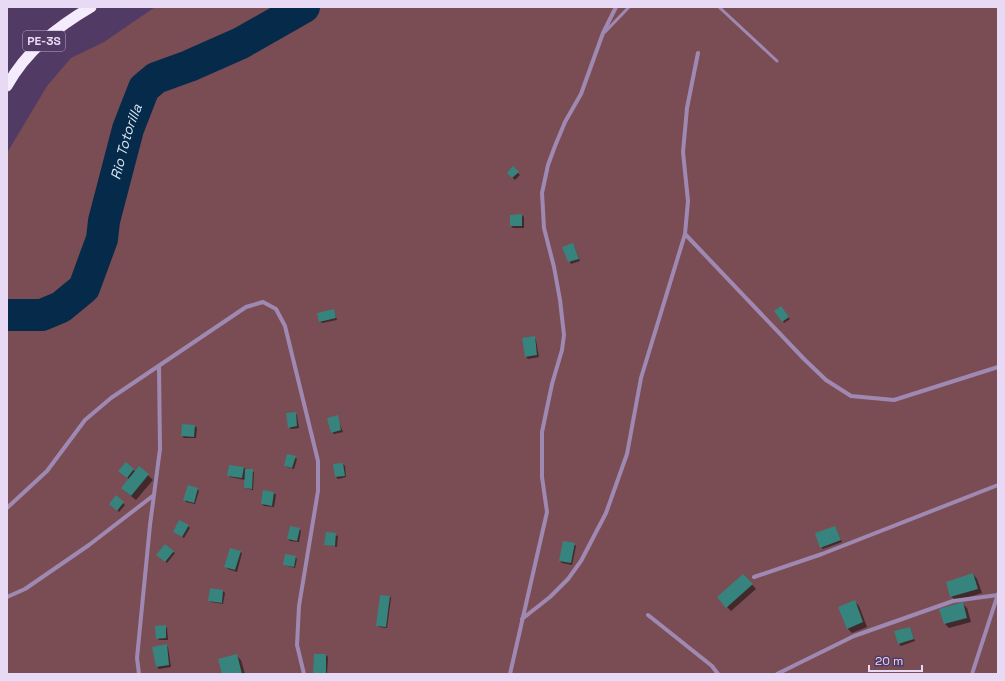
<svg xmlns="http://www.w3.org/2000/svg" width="1005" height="681" font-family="'Space Grotesk',sans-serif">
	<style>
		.green { fill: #7a4d54 }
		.shadow { fill: #0007 }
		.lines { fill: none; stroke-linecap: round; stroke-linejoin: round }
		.river { stroke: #062a49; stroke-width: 32 }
		.building { fill: #37837d }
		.service { stroke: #9f89b3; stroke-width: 3 }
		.minor { stroke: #9f89b3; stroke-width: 4 }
		.trunk { stroke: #f4ecfc; stroke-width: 11 }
		.labels { text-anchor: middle; stroke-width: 3; stroke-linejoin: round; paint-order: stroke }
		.shield { fill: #513a64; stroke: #bbaac9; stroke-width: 1 }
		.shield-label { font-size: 12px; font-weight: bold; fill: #e8daf4 }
		.water-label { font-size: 14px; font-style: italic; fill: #d7e5f2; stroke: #513a64 }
	</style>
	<rect width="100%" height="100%" fill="#513a64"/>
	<path class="green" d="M155,7H998V674H7V153L47,86L71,58L104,42Z"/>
	<path class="shadow" d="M513,168L520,175L515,180L508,173Z
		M522,215L524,217V228H513L511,226Z
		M573,244L580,261L571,264L564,247Z
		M783,310L790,319L784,323L783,321Z
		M334,311L337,320L322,323L320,321Z
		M534,338L536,340L539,357L528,359L526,357L523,339Z
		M295,413L297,415L299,428L291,429L289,427Z
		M337,417L343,432L334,434L332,432Z
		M195,426L197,428L196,438H184L182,436Z
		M295,457L297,459L294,469L287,467L285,465Z
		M126,464L136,472L139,467L153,480L136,500L126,492L129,479L120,471Z
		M343,464L345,466L346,477L338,479L336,477Z
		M244,468L254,472L253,490L245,488V480L230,477L228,475Z
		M197,489L199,491L195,504L186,502L185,500Z
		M274,493L276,495L274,507L264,506L262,504Z
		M117,497L125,505L119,512L110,504Z
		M188,526L190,528L184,538L174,532Z
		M835,527L842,542L823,549L821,547Z
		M299,529L301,531L299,542L290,541L288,539Z
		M327,533L338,536L337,547L326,544Z
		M574,544L576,546L572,565L562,563L560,561Z
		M173,552L175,553L167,563L160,557Z
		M240,552L242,553L237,572L228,569L226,567Z
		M295,557L297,559L295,568L284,565Z
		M973,574L977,579L982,593L956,601L951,596Z
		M748,580L756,589L731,611L727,607Z
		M223,591L225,593L223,604L211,602L209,600Z
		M390,596L391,598L387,628L379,627L377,625Z
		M855,602L859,606L867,627L852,633L847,628Z
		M962,603L967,608L971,622L949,628L945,624Z
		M165,626L167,628L168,640H159L157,638Z
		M910,628L915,641L901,646L899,644Z
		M166,645L168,647L171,667L159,669L157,667Z
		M236,655L241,660L245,674H223Z
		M326,655L328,657L327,674H316L314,673Z"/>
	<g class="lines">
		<path class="river" id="s1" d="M7,315H42L61,307L84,288L102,239L104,221L128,129L144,88L156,78L189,66L241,43L304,7"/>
	</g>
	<path class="building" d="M513,166L519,172L512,178L507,173Z
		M522,214V226H510V215Z
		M573,243L579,259L568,262L562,247Z
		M781,306L789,317L782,322L774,311Z
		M334,309L336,318L319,322L317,313Z
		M535,336L537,355L525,357L522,338Z
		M296,412L297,426L288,428L286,413Z
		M338,415L341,430L331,433L327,418Z
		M182,424L195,425L194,437L181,436Z
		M287,454L296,456L292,468L284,466Z
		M126,462L134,469L127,478L118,471Z
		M343,463L345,476L335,477L333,464Z
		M229,465L244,467L242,478L227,476Z
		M139,466L149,474L131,496L121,488Z
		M245,469H253L252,489L244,488Z
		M188,485L198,488L194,503L183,500Z
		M263,490L274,492L272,506L261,504Z
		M116,495L124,502L117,511L109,504Z
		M179,520L189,525L182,537L173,532Z
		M290,526L300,528L297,541L287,539Z
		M835,526L841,540L820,548L815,533Z
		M326,532L336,533L335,546L324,545Z
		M563,541L575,543L571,563L559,561Z
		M165,544L174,551L165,562L156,555Z
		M230,548L241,551L235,570L224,567Z
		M285,554L296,556L294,567L283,565Z
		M973,573L978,589L950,597L946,582Z
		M743,574L753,584L726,608L717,597Z
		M210,588L223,590L222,603L208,601Z
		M380,595L390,596L386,627L376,626Z
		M855,600L863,622L847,629L838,607Z
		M963,602L967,618L944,624L939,609Z
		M166,625V638L156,639L155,626Z
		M910,627L914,639L898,644L894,631Z
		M167,644L169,665L156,667L152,647Z
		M237,654L242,674H222L218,659Z
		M314,654H326V673H313Z"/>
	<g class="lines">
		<path class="service" d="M719,7L777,61
			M605,32L629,7"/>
		<path class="minor" d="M685,234L804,359L826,380L851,396L894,400L998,367
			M7,508L47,471L85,420L111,398L246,307L263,302L276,309L285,326L318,461V491L299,606L297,645L304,674
			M754,577L822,554L998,485
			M7,597L25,589L89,545L154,495
			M648,615L712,666L718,674
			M522,619L550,597L568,579L581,561L606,513L627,454L641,378L685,234L688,201L683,152L687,108L698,53
			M139,674L137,658L150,525L160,449L159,366
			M510,674L547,512L542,477V432L552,384L562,350L564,335L560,300L554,267L544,228L542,193L548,165L555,146L565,122L581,94L603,33L616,7
			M777,674L854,636L953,601L998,595
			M972,674L998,594"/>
		<path class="trunk" d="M7,86C26,51 57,27 91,7"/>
	</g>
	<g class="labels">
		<rect class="shield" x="23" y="31" width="42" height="20" rx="3"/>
		<g class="shield-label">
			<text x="44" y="45">PE-3S</text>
		</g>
		<g class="water-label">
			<text dy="5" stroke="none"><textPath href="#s1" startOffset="238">Rio Totorilla</textPath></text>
		</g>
	</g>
	<rect width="1005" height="681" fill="none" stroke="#e8daf4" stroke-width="16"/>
	<path d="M869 665v6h53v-6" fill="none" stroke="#e8daf4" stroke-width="2"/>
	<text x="875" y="665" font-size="12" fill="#e8daf4" stroke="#513a64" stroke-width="3" paint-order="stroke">20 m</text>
</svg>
